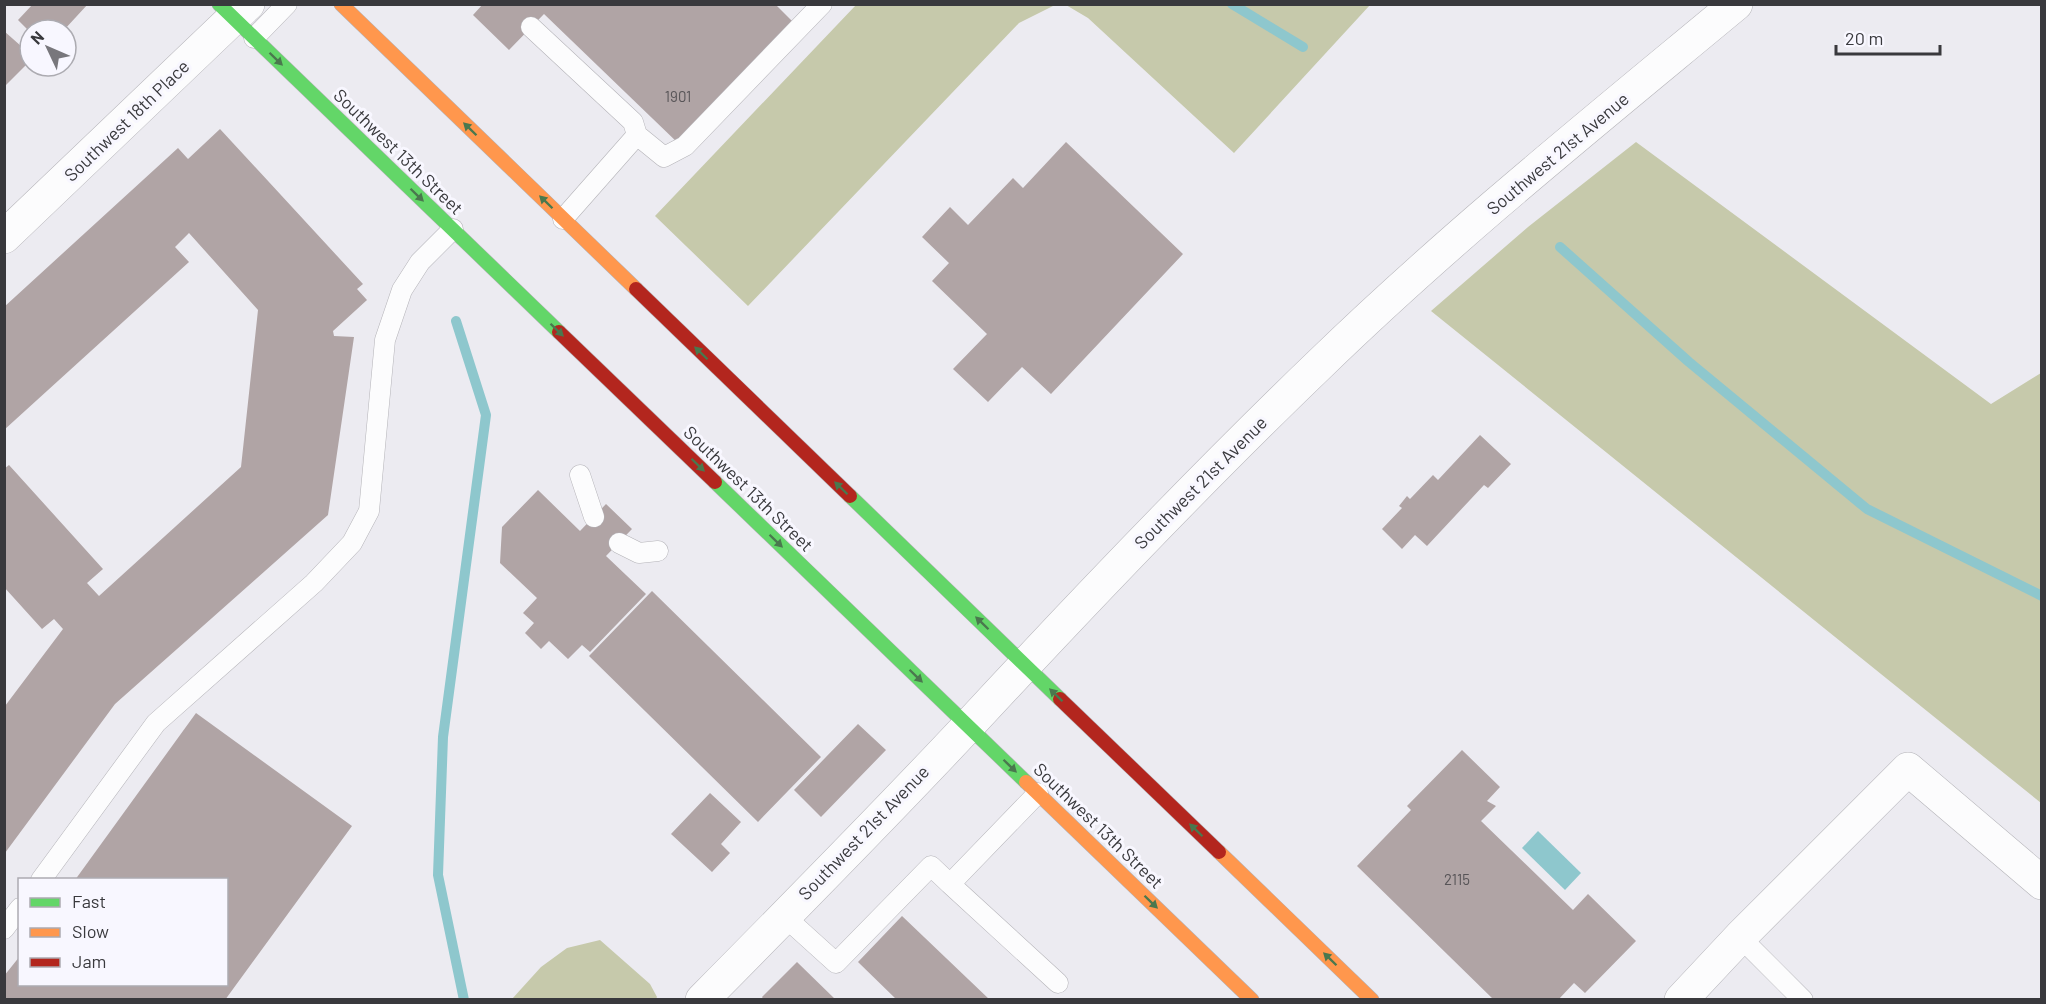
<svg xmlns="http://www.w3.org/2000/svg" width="2046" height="1004" font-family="Barlow,sans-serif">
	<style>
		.forest { fill: #c6c9ab }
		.water { fill: #8ec7cd }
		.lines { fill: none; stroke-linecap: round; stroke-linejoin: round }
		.stream { stroke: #8ec7cd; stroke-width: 10 }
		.building { fill: #b0a4a5 }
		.lane-casing { stroke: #b4b3b8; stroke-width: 21 }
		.street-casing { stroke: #b4b3b8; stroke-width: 34 }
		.fast-casing { stroke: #b4b3b8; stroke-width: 15 }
		.slow-casing { stroke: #b4b3b8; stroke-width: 15 }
		.jam-casing { stroke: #b4b3b8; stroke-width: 15 }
		.lane { stroke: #fcfcfd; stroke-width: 20 }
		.street { stroke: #fcfcfd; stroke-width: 33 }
		.fast { stroke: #63d668; stroke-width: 14 }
		.slow { stroke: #ff974d; stroke-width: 14 }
		.jam { stroke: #b3261e; stroke-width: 14 }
		.oneway { fill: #4a784e }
		.labels { text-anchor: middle; stroke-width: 6; stroke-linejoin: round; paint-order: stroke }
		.number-label { font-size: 15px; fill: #575457 }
		.street-label { font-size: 18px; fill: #39393d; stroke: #f8f7ff }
	</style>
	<rect width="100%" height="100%" fill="#ecebf1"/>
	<path class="forest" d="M856,5H1055L1019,23L748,306L655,216Z
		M1066,5H1370L1234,153L1088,18Z
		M1636,142L1991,404L2041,373V803L1431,311L1528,227Z
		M600,940L650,984L657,997L656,999H512L541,967L567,948Z"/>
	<path class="water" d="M1538,831L1581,873L1565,890L1522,848Z"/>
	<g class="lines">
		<path class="stream" d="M1232,4L1303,47
			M1560,247L1689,362L1867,509L2042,596
			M456,321L486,415L443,737L438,875L464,1000"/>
	</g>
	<path class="building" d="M33,4H88L64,30H30V32L18,20Z
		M483,4H775L795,24L680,145L544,14L509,50L473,15Z
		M4,31L30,54V61L4,87Z
		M220,129L363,284L357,289L367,300L333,331L334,336L354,337L328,515L115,704L5,853V706L63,629L54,619L42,629L4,587V469L9,465L103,569L87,583L99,596L241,467L258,310L189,233L175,247L189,262L4,430V307L178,148L188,159Z
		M1066,142L1183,254L1051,394L1022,367L988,402L953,369L987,334L932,281L949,263L922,237L950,207L968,225L1013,178L1023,188Z
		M1480,435L1511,464L1488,488L1484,485L1427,546L1415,535L1402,549L1382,529L1402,508L1399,506L1407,496L1410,499L1433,475L1438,480Z
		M538,490L580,531L606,504L632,529L606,556L646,594L590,652L582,645L568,659L549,641L541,649L525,633L534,623L523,613L537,598L500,563L502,527Z
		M652,591L821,757L758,822L589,656Z
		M196,713L352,826L225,1000H4V976L20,956V984H226V880H75Z
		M858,724L886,750L821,817L794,790Z
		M1462,750L1500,787L1487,801L1496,806L1481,821L1573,910L1588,894L1636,941L1585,993L1574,983L1558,1000H1494L1357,866L1411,810L1407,806Z
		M710,793L741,822L721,844L730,853L712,872L671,834Z
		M902,916L990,1000H897L858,962Z
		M797,962L836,1000H764L762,997Z"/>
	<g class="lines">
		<defs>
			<path id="lane" d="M531,27L633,122L637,135L563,219
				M254,38L287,4
				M637,135L664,157L685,146L822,4
				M580,475L594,517
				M619,543L639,553L658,551
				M1038,793L950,884L1058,983
				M41,880L156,723L314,583L352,543L369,511L385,340L402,290L420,262L453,229
				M784,916L836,963L931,866L950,884
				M4,929L20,908
				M1740,937L1803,1000"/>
			<path id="street" d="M4,237L248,4
				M702,1000C792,909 882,818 969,725C1083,602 1199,480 1321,363C1452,236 1595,121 1736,4
				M1681,1000L1740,937L1908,769L2042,883"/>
			<path id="fast" d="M219,4L559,332
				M715,482L1026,782
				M850,496L1060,699"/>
			<path id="slow" d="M341,4L636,289
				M1026,782L1252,1000
				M1219,852L1372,1000"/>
			<path id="jam" d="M636,289L850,496
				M559,332L715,482
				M1060,699L1219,852"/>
		</defs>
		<use href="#lane" class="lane-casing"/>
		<use href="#street" class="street-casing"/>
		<use href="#fast" class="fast-casing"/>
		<use href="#slow" class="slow-casing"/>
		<use href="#jam" class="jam-casing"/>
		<use href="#lane" class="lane"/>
		<use href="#street" class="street"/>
		<use href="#fast" class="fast"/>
		<use href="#slow" class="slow"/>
		<use href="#jam" class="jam"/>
	</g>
	<defs><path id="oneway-solid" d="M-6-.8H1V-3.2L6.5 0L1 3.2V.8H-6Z" transform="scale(1.5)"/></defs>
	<g class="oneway">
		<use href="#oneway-solid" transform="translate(276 59) rotate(44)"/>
		<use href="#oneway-solid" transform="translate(470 129) rotate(-136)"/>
		<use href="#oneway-solid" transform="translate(417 195) rotate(44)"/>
		<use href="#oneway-solid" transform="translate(546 202) rotate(-136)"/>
		<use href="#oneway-solid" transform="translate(557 330) rotate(44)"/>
		<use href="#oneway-solid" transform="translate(701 353) rotate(-136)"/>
		<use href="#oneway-solid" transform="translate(698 465) rotate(44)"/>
		<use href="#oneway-solid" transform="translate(841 488) rotate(-136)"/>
		<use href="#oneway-solid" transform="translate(776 541) rotate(44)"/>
		<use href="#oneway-solid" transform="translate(982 623) rotate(-136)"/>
		<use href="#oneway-solid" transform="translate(916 676) rotate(44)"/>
		<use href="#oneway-solid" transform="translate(1056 695) rotate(-136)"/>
		<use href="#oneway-solid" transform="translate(1010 766) rotate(44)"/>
		<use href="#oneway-solid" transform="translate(1196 830) rotate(-136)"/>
		<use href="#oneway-solid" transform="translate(1151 902) rotate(44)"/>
		<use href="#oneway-solid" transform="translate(1330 959) rotate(-136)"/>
	</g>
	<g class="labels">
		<g class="number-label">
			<text x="678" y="102">1901</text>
			<text x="1457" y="885">2115</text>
		</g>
		<g class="street-label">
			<text transform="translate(127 121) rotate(-44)" y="6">Southwest 18th Place</text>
			<text transform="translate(398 152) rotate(44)" y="6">Southwest 13th Street</text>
			<text transform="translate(1558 154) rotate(-40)" y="6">Southwest 21st Avenue</text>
			<text transform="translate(1201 483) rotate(-45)" y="6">Southwest 21st Avenue</text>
			<text transform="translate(748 489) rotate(44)" y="6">Southwest 13th Street</text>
			<text transform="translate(1098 826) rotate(44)" y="6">Southwest 13th Street</text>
			<text transform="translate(864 833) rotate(-46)" y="6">Southwest 21st Avenue</text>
		</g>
	</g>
	<rect width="2046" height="1004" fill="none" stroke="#39393d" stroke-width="12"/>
	<rect x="18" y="878" width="210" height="108" fill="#f8f7ff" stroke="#acabb1" stroke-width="1.5"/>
	<rect x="30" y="898" width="30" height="9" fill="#63d668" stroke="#acabb1" stroke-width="1.5"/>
	<text x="72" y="908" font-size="18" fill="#39393d">Fast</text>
	<rect x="30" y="928" width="30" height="9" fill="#ff974d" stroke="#acabb1" stroke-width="1.5"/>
	<text x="72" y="938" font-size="18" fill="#39393d">Slow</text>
	<rect x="30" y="958" width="30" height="9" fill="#b3261e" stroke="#acabb1" stroke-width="1.5"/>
	<text x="72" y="968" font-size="18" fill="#39393d">Jam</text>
	<g transform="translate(48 48) rotate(314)"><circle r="28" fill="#f8f7ff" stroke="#acabb1" stroke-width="1.5"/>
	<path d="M0-4.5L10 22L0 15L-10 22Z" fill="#78777c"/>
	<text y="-9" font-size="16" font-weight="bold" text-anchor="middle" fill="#39393d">N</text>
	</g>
	<path d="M1836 45v9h104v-9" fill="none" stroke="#39393d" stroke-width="3"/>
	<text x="1845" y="45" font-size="18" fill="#39393d" stroke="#f8f7ff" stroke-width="4.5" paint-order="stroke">20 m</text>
</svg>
